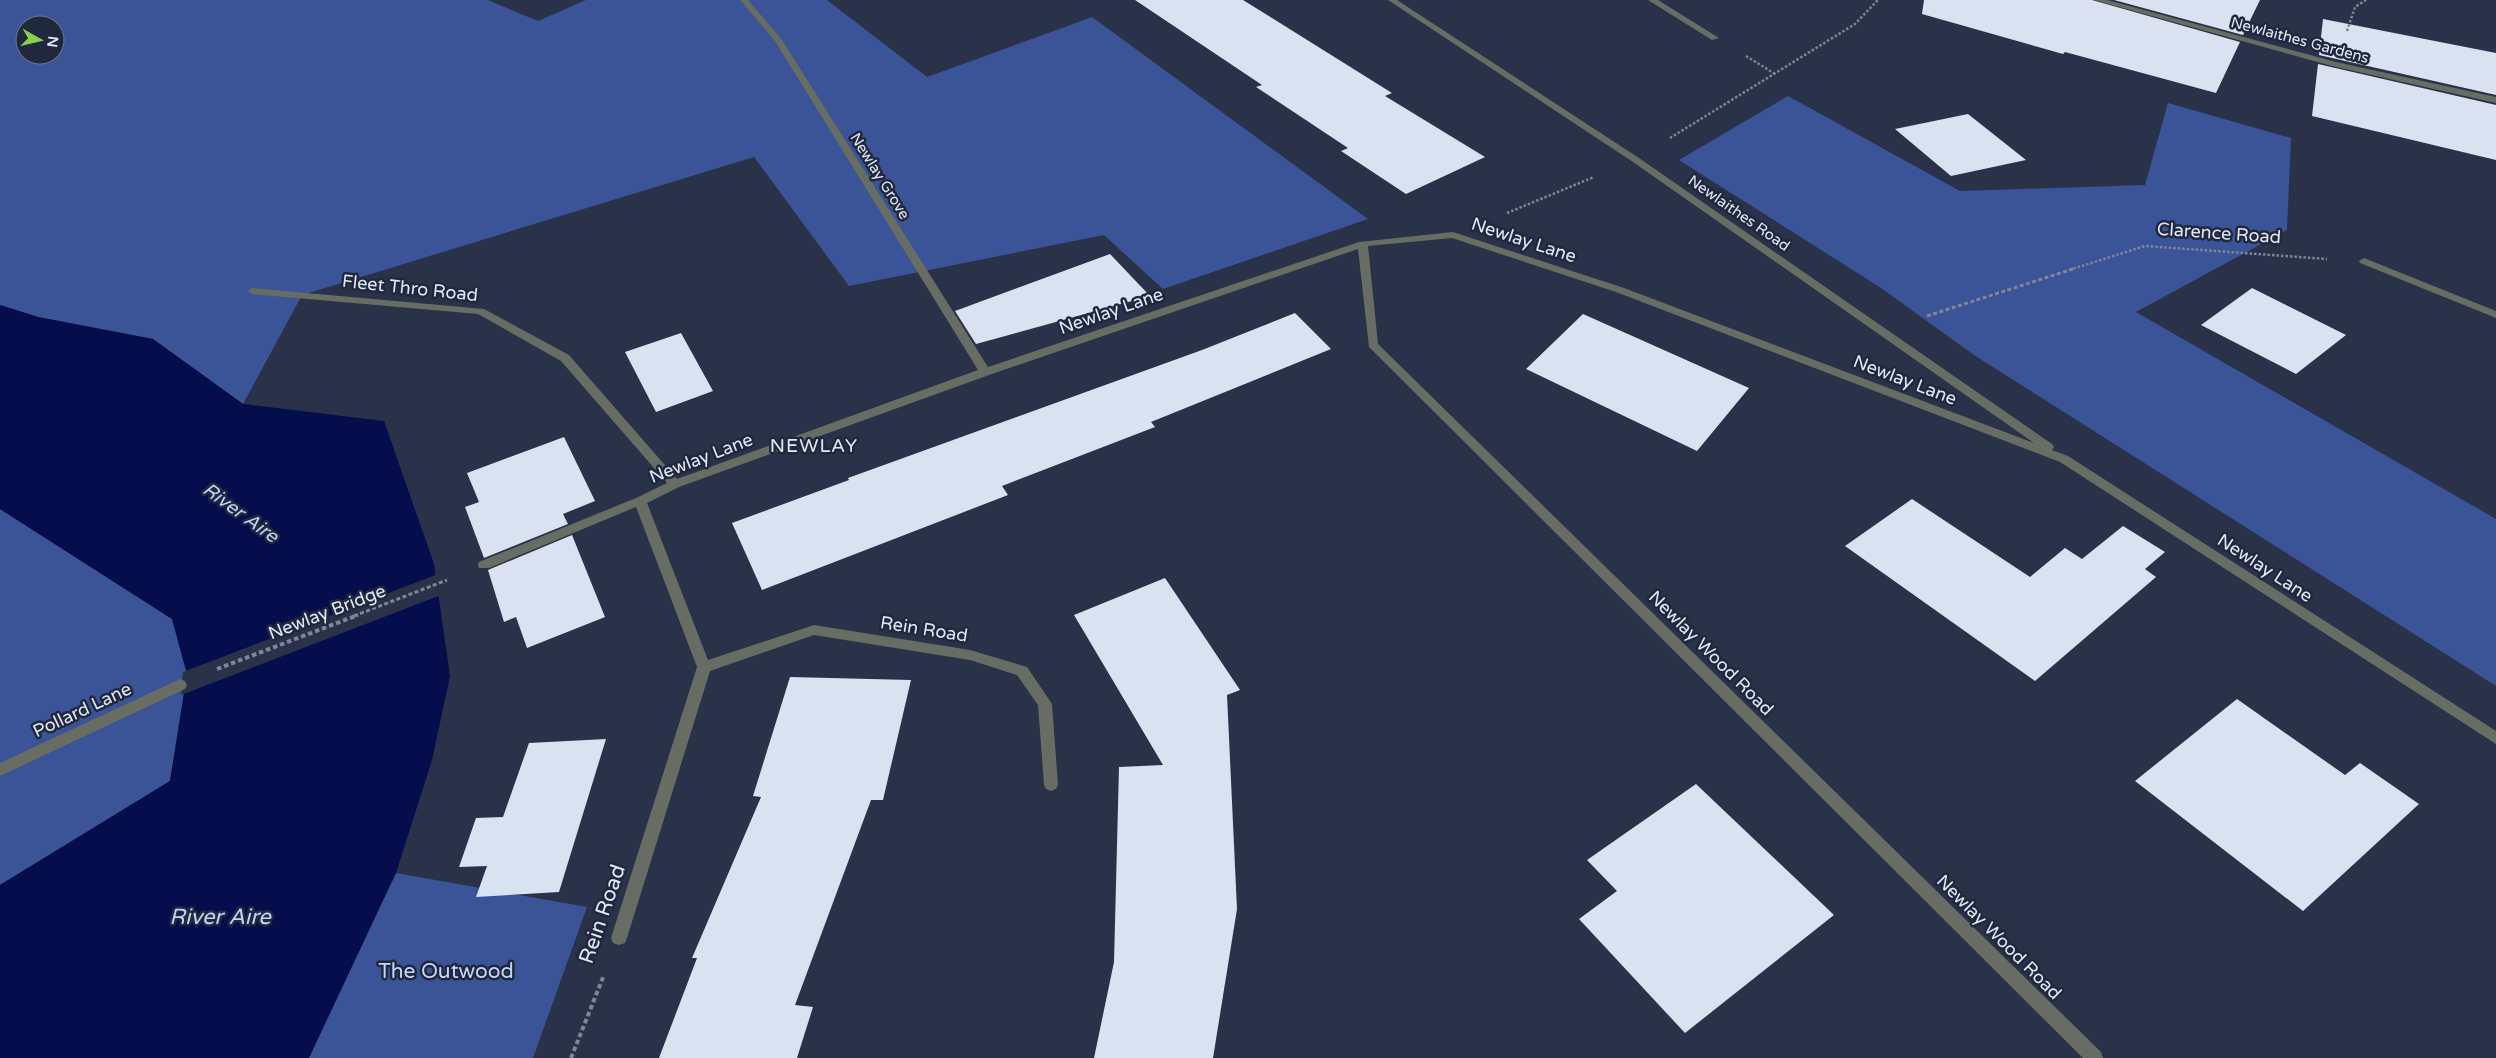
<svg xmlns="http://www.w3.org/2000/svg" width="2496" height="1058" font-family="'Varela Round',sans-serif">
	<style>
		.green { fill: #3b5497; fill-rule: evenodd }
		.water { fill: #050d4c }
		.pier { fill: #293249 }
		.building { fill: #dae1f1 }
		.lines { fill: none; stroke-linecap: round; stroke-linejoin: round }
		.path-far2 { stroke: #7e8699; stroke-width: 2.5; stroke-dasharray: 2.5 2; stroke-linecap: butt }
		.path-far1 { stroke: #7e8699; stroke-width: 3; stroke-dasharray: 4 2.5; stroke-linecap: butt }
		.path { stroke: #7e8699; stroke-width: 4; stroke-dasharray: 4.5 3; stroke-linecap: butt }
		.lane { fill: #676d62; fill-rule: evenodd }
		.street { fill: #676d62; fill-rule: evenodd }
		.labels { text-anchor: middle; stroke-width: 5; stroke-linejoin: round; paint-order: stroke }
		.far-street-label { font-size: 15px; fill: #e2e8f7; stroke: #20283e }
		.street-label { font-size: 18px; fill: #e2e8f7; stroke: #20283e }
		.neighbourhood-label { font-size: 19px; letter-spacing: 1px; fill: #e2e8f7; stroke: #20283e }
		.water-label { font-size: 19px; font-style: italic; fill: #c2d3fa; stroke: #20283e }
		.near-street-label { font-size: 21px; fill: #e2e8f7; stroke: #20283e }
		.near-park-label { font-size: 21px; fill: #c5d6fd; stroke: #20283e }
		.near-water-label { font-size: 22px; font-style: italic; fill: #c2d3fa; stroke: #20283e }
	</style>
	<rect width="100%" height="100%" fill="#293249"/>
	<path class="green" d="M0,0H488L538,21L586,0H827L927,77L1092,17L1368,219L1163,289L1104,235L849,286L754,157L302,295L243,404L153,339L38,317L0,305ZM25,25H55V55H25Z
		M1788,96L1960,191L2145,185L2168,103L2291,138L2287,230L2136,312L2496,519V686L1974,355L1881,288L1679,160Z
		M0,509L172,619L187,674L170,781L0,885Z
		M396,873L587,907L533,1058H305Z"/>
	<path class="water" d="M0,305L38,317L153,339L243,404L384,421L434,564L450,676L432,760L396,873L309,1058H0V885L170,781L187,674L172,619L0,509Z"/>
	<path class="pier" d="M438,574L441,595L181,695L183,672Z"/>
	<path class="building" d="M1135,0H1243L1392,93L1385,96L1485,157L1406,194L1341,151L1348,148L1256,87L1262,85Z
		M1924,0H2092L2240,42L2216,93L2065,52L2063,54L1922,14Z
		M2114,0H2260L2243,35Z
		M2323,19L2496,53V95L2319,55Z
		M2318,64L2496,105V160L2312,116Z
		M1968,114L2026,160L1951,176L1895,129Z
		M1110,254L1150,296L976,344L955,311Z
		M2252,288L2346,335L2296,374L2201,325Z
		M1295,313L1331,349L1151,422L1155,427L1002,486L1008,495L762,590L732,523L849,480L848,478L1202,350Z
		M1583,314L1749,388L1697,451L1526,369Z
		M681,333L713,391L656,412L625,352Z
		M564,437L595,501L563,514L568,524L484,558L465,507L479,502L467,473Z
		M1912,499L2030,577L2065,548L2082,559L2123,526L2165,552L2145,569L2156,577L2035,681L1845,546Z
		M572,535L605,617L527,648L516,617L504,622L488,570Z
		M1165,578L1240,690L1227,695L1237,909L1213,1058H1094L1114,962L1119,767L1163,765L1074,615Z
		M790,677L911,680L883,800H871L795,1005L813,1007L797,1058H659L697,958H692L761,797L753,796Z
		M2237,699L2345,775L2360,763L2419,804L2303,911L2135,781Z
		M606,739L559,892L476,897L487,866L459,867L476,818L503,817L529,743Z
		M1696,784L1834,915L1685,1033L1579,919L1617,891L1587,860Z"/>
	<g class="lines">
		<path class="path-far2" d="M2347,31L2355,7L2366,0
			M1746,56L1775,74
			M1670,138L1855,24L1878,0
			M1507,213L1594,177
			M2069,270L2145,246L2327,259"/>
		<path class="path-far1" d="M1927,316L2073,269
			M354,616L447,580"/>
		<path class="path" d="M217,669L358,615
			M571,1058L604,975"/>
		<path class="lane" d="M1648,0H1658L1719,38L1712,40Z"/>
		<path class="street" d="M740,0H748L782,40L988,367L1359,242L1453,232L1624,288L2034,443L1633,162L1388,0H1397L1639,158L2052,444L2054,447L2052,450L2068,456L2496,731V744L2060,462L1616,292L1452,238L1368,246L1378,344L2101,1052L2103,1058H2083L1369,347L1358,249L989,375L679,487L647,503L708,660L814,625L970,650L1027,667L1052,704L1058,785L1056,789L1051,791L1046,789L1044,785L1038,705L1017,675L970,660L814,635L710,671L627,938L625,943L619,945L613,943L611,938L697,667L636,507L489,568H479L478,565L479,562L636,498L667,483L561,361L478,314L252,294L247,291L252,288L484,309L569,355L677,479L978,370L775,41Z
			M2094,0H2107L2336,62L2496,97V103L2332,66Z
			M2364,258L2496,311V318L2360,263L2359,261Z
			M180,679L185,681L187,685L185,689L0,776V763Z"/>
	</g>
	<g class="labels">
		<g class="far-street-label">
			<text transform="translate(2300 40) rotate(15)" y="5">Newlaithes Gardens</text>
			<text transform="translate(880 176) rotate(58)" y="5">Newlay Grove</text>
			<text transform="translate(1739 213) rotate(35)" y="5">Newlaithes Road</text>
		</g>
		<g class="street-label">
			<text transform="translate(2219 233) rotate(4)" y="6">Clarence Road</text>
			<text transform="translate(1524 240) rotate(18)" y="6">Newlay Lane</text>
			<text transform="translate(410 288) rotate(6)" y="6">Fleet Thro Road</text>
			<text transform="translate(1111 311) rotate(-19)" y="6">Newlay Lane</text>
			<text transform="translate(1905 380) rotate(21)" y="6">Newlay Lane</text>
			<text transform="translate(701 458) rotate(-21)" y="6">Newlay Lane</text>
			<text transform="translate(2265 568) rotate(33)" y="6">Newlay Lane</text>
			<text transform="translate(327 612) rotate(-21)" y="6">Newlay Bridge</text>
			<text transform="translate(924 629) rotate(9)" y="6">Rein Road</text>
			<text transform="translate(1711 653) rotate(45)" y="6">Newlay Wood Road</text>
			<text transform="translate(82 710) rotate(-25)" y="6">Pollard Lane</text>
			<text transform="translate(1999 937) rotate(45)" y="6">Newlay Wood Road</text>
		</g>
		<g class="neighbourhood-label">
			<text x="814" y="452">NEWLAY</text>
		</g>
		<g class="water-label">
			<text transform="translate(241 512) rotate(36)" y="7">River Aire</text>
		</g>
		<g class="near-street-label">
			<text transform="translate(602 914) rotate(-71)" y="7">Rein Road</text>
		</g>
		<g class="near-park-label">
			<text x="446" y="978">The Outwood</text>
		</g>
		<g class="near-water-label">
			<text x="220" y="924">River Aire</text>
		</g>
	</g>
	<g transform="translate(40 40) rotate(98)"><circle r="24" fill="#20283e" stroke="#6e7588"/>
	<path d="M0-4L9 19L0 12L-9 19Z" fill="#88cf4a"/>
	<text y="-8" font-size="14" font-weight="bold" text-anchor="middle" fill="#e2e8f7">N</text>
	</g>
</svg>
